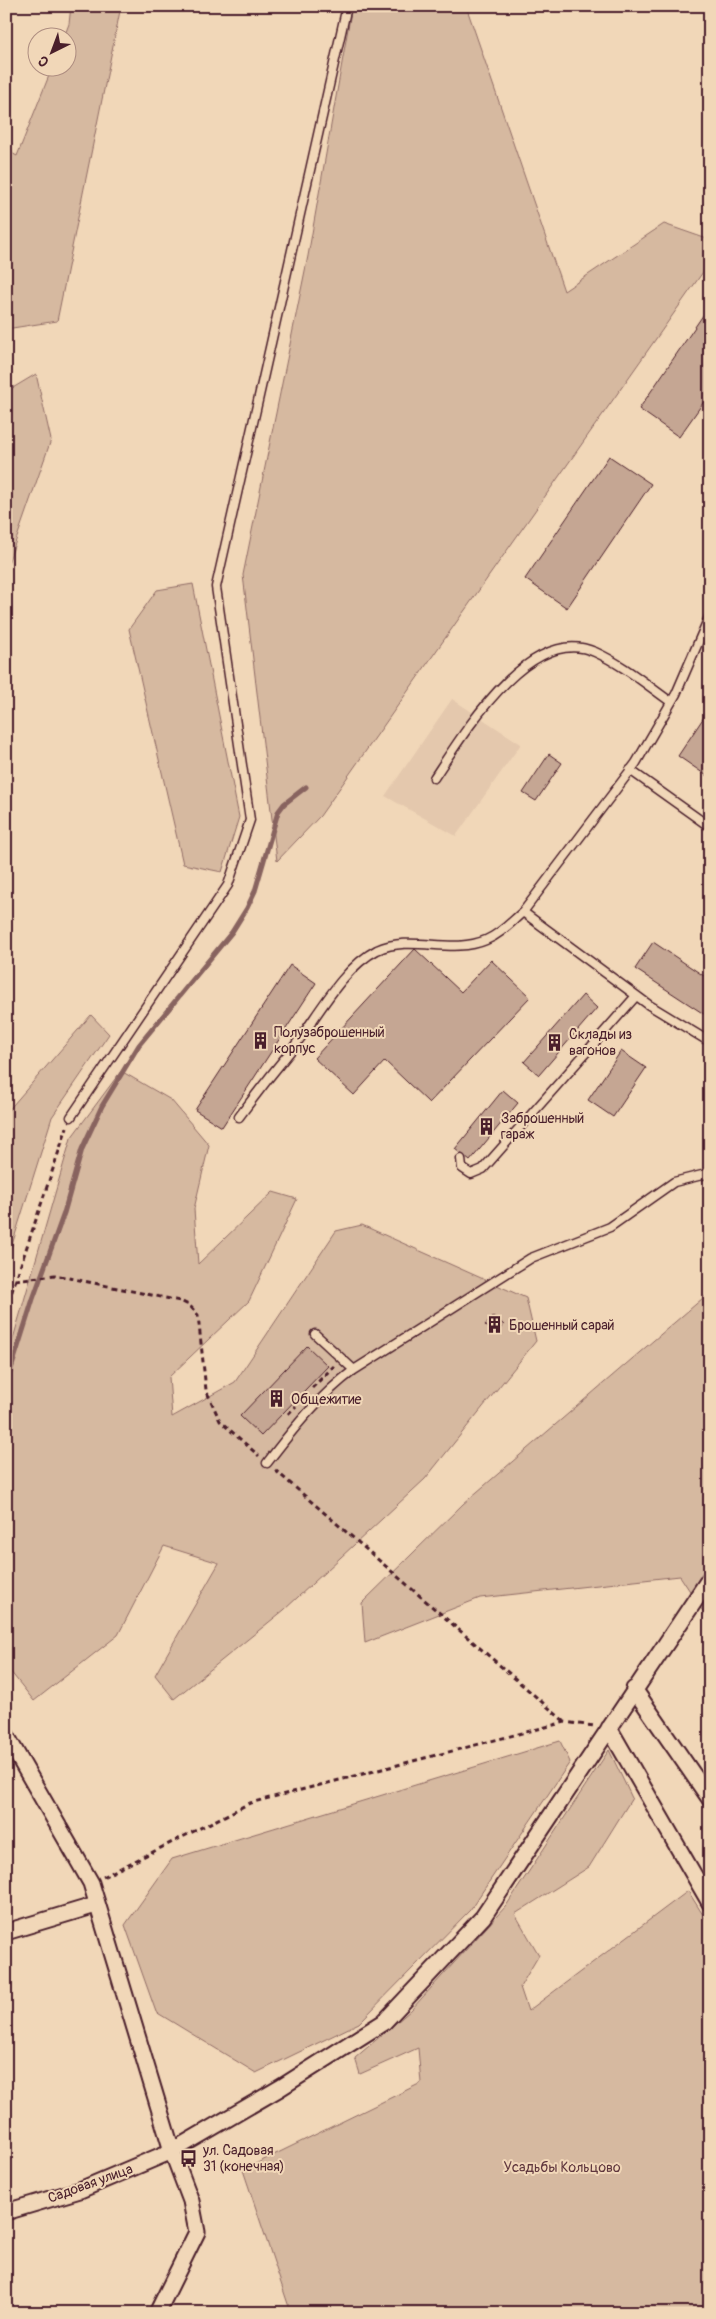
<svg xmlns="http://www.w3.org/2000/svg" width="716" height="2319" font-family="Pangolin,sans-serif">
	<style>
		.built { fill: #e4c8ad }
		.green { fill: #d6b9a0; stroke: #906c66 }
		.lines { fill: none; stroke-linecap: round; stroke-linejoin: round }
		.stream { stroke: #88635f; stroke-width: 5 }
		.building { fill: #c5a693; stroke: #4a1f2b }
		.lane-casing { stroke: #4a1f2b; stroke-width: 11 }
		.street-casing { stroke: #4a1f2b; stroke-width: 19 }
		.path { stroke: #4a1f2b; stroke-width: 3; stroke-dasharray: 5 4; stroke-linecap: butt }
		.lane { stroke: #f1d7b8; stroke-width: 8 }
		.street { stroke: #f1d7b8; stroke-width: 15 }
		.labels { text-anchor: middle; stroke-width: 4; stroke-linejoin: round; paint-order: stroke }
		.poi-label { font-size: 14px; fill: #4a1f2b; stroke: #f1d7b8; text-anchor: start }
		.park-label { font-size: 14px; fill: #5f363d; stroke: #f1d7b8 }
		.street-label { font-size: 14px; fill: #4a1f2b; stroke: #f1d7b8 }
	</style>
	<rect width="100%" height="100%" fill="#f1d7b8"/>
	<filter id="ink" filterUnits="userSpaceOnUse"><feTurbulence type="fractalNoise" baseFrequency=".02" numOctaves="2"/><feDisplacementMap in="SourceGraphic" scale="10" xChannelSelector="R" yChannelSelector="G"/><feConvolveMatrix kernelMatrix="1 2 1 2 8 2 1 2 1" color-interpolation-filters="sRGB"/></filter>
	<g filter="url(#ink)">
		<path class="built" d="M452,699L521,744L456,836L385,796Z"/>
		<path class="green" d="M71,6H121L57,321L6,329V150L17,156L52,68H68V38L64,37L69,24Z
			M352,6H466L564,291L664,224L710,240V262L320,816L277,861L243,575L308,256Z
			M36,374L51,440L6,569V392Z
			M193,584L239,817L222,872L183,864L129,629L157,590Z
			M91,1015L109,1034L52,1117L6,1264V1113Z
			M121,1071L171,1100L209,1145L194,1209L198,1264L273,1192L297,1199L249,1301L169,1377L172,1417L235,1382L336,1231L362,1225L526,1298L536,1341L425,1479L284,1610L174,1699L155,1675L219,1563L164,1546L118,1635L34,1701L6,1666V1363L71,1138Z
			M710,1292V1622L680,1576L480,1598L365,1643L362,1603L463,1504Z
			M560,1741L570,1762L470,1910L359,2023L256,2073L156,2012L125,1925L172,1859Z
			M609,1750L632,1798L589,1867L515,1914L539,1955L520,1987L528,2011L688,1891L710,1926V2313H291L243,2170L421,2083L418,2048L360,2074L355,2058L411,2010L506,1906Z"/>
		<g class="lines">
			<path class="stream" d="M6,1385L33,1299L64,1213L82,1149L102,1106L139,1045L232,932L247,908L255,891L278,812L284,804L306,787"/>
		</g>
		<path class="building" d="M710,305V393L679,437L639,409Z
			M609,456L651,484L567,608L525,579Z
			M710,708V778L678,756Z
			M549,754L562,763L536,801L523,793Z
			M653,942L710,980V1018L635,969Z
			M415,949L461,992L491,960L530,997L429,1103L385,1061L354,1095L314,1058Z
			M290,965L316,983L222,1127L195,1110Z
			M583,995L597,1008L539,1075L524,1062Z
			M621,1051L646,1068L613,1117L588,1100Z
			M503,1090L518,1103L470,1161L455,1149Z
			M493,1316L504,1325L496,1334L485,1325Z
			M307,1346L328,1366L261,1436L240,1416Z"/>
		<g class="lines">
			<defs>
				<path id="lane" d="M630,770L710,827
					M434,778C464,733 530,623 595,652C622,664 647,685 671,702
					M523,912L636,763L676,694L710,615
					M71,1117L228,885L250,820L216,587L347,6
					M239,1117C256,1094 274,1071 293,1048C317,1017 342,968 377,950C412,934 451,955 486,940C501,934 511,922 523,912L649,1005L710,1042
					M461,1159L462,1168L471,1174L483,1169L636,996
					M315,1334L354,1370
					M267,1463C293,1429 319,1396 354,1370L531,1258L610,1227L674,1182L710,1173"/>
				<path id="street" d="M634,1689L710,1799
					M609,1728L710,1903
					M6,1735L91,1883L172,2151L191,2201L197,2232L157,2313
					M6,1932L96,1905
					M6,2212L80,2190L172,2151L280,2088L384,2022L483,1917L710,1578"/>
			</defs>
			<use href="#lane" class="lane-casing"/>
			<use href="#street" class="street-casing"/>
			<path class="path" d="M15,1280L55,1275L180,1301L189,1305L198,1315L206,1390L220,1421L259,1456
				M6,1309L67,1127
				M312,1388L334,1366
				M288,1414L296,1406
				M275,1470L565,1722
				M103,1877L250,1803L565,1722L594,1726"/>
			<use href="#lane" class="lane"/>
			<use href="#street" class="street"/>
		</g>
	</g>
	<defs>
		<symbol id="building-bare" viewBox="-9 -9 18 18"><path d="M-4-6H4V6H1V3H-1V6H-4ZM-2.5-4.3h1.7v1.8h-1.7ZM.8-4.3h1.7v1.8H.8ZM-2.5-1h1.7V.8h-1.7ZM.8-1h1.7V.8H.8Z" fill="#4a1f2b" stroke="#f1d7b8" stroke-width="2.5" paint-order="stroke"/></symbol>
		<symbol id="bus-bare" viewBox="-9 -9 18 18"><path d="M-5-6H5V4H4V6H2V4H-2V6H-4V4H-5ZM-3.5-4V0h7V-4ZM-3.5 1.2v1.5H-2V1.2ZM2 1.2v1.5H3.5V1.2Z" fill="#4a1f2b" stroke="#f1d7b8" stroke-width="2.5" paint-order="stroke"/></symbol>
	</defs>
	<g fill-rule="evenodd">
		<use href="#building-bare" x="248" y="1028" width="25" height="25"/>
		<use href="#building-bare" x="542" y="1030" width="25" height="25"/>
		<use href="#building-bare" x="474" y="1114" width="25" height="25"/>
		<use href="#building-bare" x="482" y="1312" width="25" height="25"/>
		<use href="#building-bare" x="264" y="1386" width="25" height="25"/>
		<use href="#bus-bare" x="176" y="2146" width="25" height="25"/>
	</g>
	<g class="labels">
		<g class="poi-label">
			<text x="274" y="1037">Полузаброшенный<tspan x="274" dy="16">корпус</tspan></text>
			<text x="569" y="1039">Склады из<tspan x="569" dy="16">вагонов</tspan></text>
			<text x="501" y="1123">Заброшенный<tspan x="501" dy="16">гараж</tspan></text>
			<text x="509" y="1330">Брошенный сарай</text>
			<text x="291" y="1404">Общежитие</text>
			<text x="203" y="2155">ул. Садовая<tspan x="203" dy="16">31 (конечная)</tspan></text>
		</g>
		<g class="park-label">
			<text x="562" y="2172">Усадьбы Кольцово</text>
		</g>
		<g class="street-label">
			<text transform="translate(90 2183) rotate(-20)" y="5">Садовая улица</text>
		</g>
	</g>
	<rect width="716" height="2319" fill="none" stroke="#f1d7b8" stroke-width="25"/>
	<rect x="12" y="12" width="691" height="2294" fill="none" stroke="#4a1f2b" stroke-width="2" filter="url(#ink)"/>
	<g transform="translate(52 52) rotate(222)"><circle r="24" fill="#f1d7b8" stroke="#ae8d80"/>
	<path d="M0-4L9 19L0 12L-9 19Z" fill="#4a1f2b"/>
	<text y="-8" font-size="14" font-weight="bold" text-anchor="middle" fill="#4a1f2b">С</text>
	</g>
</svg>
